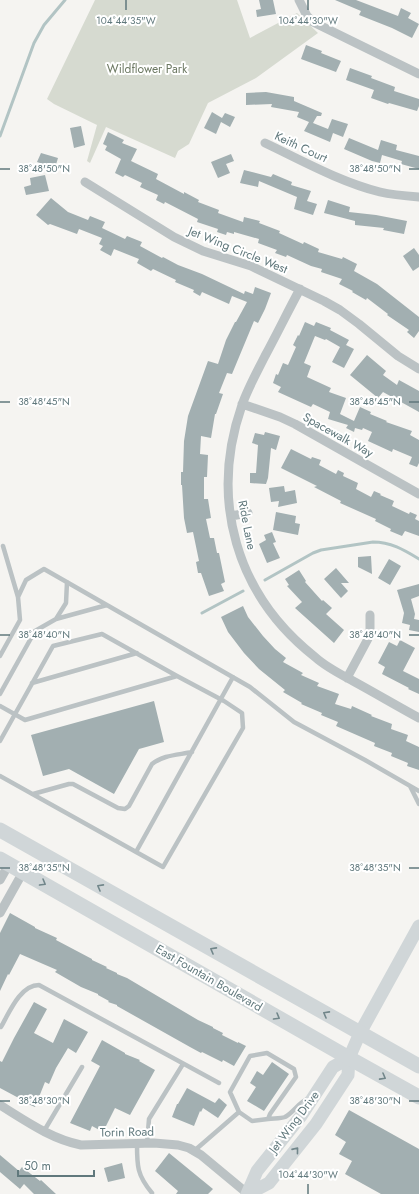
<svg xmlns="http://www.w3.org/2000/svg" width="419" height="1194" font-family="Jost,sans-serif">
	<style>
		.green { fill: #d6dad0 }
		.lines { fill: none; stroke-linecap: round; stroke-linejoin: round }
		.stream { stroke: #b2c4c4; stroke-width: 3 }
		.building { fill: #a2afb1 }
		.service { stroke: #bbc2c4; stroke-width: 4.5 }
		.minor { stroke: #bbc2c4; stroke-width: 9 }
		.secondary { stroke: #d0d6d8; stroke-width: 13 }
		.trunk { stroke: #d0d6d8; stroke-width: 15 }
		.oneway { stroke: #71868a }
		.ticks { fill: none; stroke: #60787c; stroke-width: 1.5 }
		.labels { text-anchor: middle; stroke-width: 4; stroke-linejoin: round; paint-order: stroke }
		.park-label { font-size: 12px; fill: #6d7963; stroke: #fff }
		.street-label { font-size: 12px; fill: #60787c; stroke: #fff }
		.ticks-label { font-size: 10px; text-anchor: middle; fill: #60787c; stroke: #fff; stroke-width: 4; stroke-linejoin: round; paint-order: stroke }
	</style>
	<rect width="100%" height="100%" fill="#f5f4f1"/>
	<path class="green" d="M95,0H237L250,38L297,13L318,33L256,78L208,103L189,144L178,151L175,158L106,127L90,163L87,161L97,125L54,104L47,99Z"/>
	<g class="lines">
		<path class="stream" d="M0,136L34,43L44,25L65,0
			M265,580L313,553L321,550L373,542C391,542 404,550 419,559
			M202,613L243,591"/>
	</g>
	<path class="building" d="M259,0H273L276,14L257,17L256,10L261,9Z
		M335,0H356L398,16L401,8L411,13L408,18L419,24L412,38L392,28L359,15L361,11Z
		M306,45L322,51L321,53L341,61L336,72L301,59Z
		M350,68L372,76L371,78L395,87L394,91L419,99V106L417,111L389,103L388,104L371,98L374,90L346,80Z
		M266,92L294,97V101L322,113L321,116H317L313,123L328,129L332,119L348,124L343,137L333,133L330,142L304,131L309,122L297,117L299,112L271,107L272,104L246,105V93Z
		M212,112L222,118L225,113L235,117L230,127L221,122L216,134L204,128Z
		M81,126L85,145L74,148L70,128Z
		M108,132L124,140L122,143L137,149L131,161L158,174L156,179L184,194V192L199,200L198,202L219,210L218,213L243,222L244,217L260,221L259,223L280,231L279,233L303,244L304,242L319,249L318,252L342,259L343,257L357,264L354,271L377,284L419,317V331L414,338L407,332L409,330L387,315L388,314L367,298L366,300L352,292L353,291L339,284L342,279L321,272L322,269L311,266L287,255L286,257L275,253L277,250L258,243L259,239L234,232V234L227,232L226,235L217,232L218,229L197,222L198,219L165,202L164,204L156,200L158,195L140,187L142,183L125,175L123,177L115,173L121,159L105,150L107,146L103,144Z
		M349,138L378,150L381,140L397,145L396,150L419,156V169L401,164L402,161L382,155L380,163L372,161L344,149Z
		M41,153L58,158L55,168L37,162Z
		M231,154L234,161L226,164L230,173L218,178L211,162Z
		M244,170L271,177L273,174L292,182L291,185L311,191L307,201L317,204L313,215L294,209L297,197L259,181L258,187L240,183Z
		M45,175L49,191L26,195L24,187L31,185L30,178Z
		M51,198L68,212L88,220L90,216L105,222L102,228L125,239L127,236L142,242L140,246L162,258L163,257L178,265L202,274L244,294L245,291L253,294L255,287L271,293L265,309L258,323L254,321L232,374L227,373L219,393L223,394L216,414H215L211,438L201,436L200,454L208,455L207,477H204V499H208L211,518L206,519L210,538H214L217,553H219L225,582L221,584L224,591L209,596L201,573H198L196,562L199,561L193,532L187,533L184,518L182,485H181V472H183L184,441L188,416L208,361L218,364L226,340L235,322H236L247,302L232,296L229,304L202,292L200,296L193,292L194,290L175,282L176,280L153,269L151,271L137,263L139,259L114,249L111,256L100,250L103,246L99,244L102,238L79,229L77,234L50,224L48,225L36,215Z
		M328,200L350,207L349,212L376,215L407,221L404,234L383,230L384,228L355,225V221L324,213Z
		M414,248L419,255V267L413,271L403,256Z
		M305,322L314,326L316,322L331,328L330,330L349,340L346,345L354,349L344,368L332,362L340,347L326,339L325,340L315,336L304,363L311,366L307,377L331,388L329,392L346,398L340,414L354,421L360,407L371,412L370,414L387,421L386,422L412,431L410,435L419,440V463L417,467L409,464L412,457L393,449L392,452L368,441L372,432L363,428L362,430L355,428L354,432L346,428L348,425L328,419L330,412L313,404L311,407L278,392L281,387L273,383L276,374L278,375L283,363L288,365L296,347L293,345L298,335L299,336Z
		M367,355L386,371L383,375L397,385L399,380L419,391V412L383,392L378,398L350,375Z
		M265,432L280,436L276,450L271,448L268,478L266,484L250,483V473H256L258,445L252,443L255,433L264,435Z
		M291,449L311,459L312,457L321,460L319,465L336,474L338,470L344,473L343,476L358,483L356,489L371,497L374,491L381,494L380,495L394,501L392,506L409,514L410,512L417,515L415,519L419,521V536L405,531L402,536L390,531L391,529L375,521L376,519L340,503L341,501L314,487L317,486L281,468Z
		M284,486L285,492L295,490L297,503L278,507L279,501L271,502L269,488Z
		M276,512L296,516L295,523L300,524L298,535L273,530Z
		M272,532L276,542L273,543L280,558L267,563L259,544L266,540L264,535Z
		M371,556L372,574L358,567V557Z
		M389,559L401,566L390,585L378,578Z
		M336,568L349,583H341L348,591L341,598L324,579Z
		M299,570L306,581L305,582L322,601L323,600L332,608L326,614L344,630L334,643L295,608L302,602L287,586L289,585L285,579Z
		M419,584V596L411,599L415,614L414,619L419,620V632L409,630L410,625L402,623L404,613L397,590Z
		M243,606L248,617L263,636L275,649L286,658L283,662L303,673L301,675L319,683L317,686L339,694L335,704L351,709L352,706L372,715L371,716L392,724L391,729L408,735L406,741L419,747V770L407,766L408,763L391,756L392,753L374,746L375,743L336,726L338,722L321,715L322,713L301,704L302,703L283,692L285,690L259,669L244,653L228,632L221,617Z
		M400,640L415,648L403,671L419,679V694L408,689L409,688L382,674L385,667L378,663L389,642L397,646Z
		M154,701L164,742L139,749L114,794L69,769L43,776L31,735Z
		M10,913L35,927V928L57,938L56,940L92,959V960L107,967L106,968L117,973V974L127,978L198,1020L213,1027V1028L223,1033L222,1035L238,1043V1042L246,1046L234,1066L223,1060L222,1062L202,1052L201,1053L190,1047L117,1006V1005L108,1002L109,1001L98,995V994L81,987L55,972L57,970L20,954L9,975L8,974L0,991V933Z
		M34,1002L47,1009L34,1033L53,1043L64,1019L88,1032L76,1053L68,1048L56,1068L49,1084L45,1082L35,1107L28,1104V1103L0,1088V1061L2,1062L14,1038Z
		M102,1040L125,1053V1054L140,1060L139,1061L155,1070L130,1115L115,1108L103,1132L92,1126L90,1131L70,1123L100,1066L91,1061Z
		M272,1062L289,1074L264,1111L247,1101L256,1087L250,1083L257,1071L263,1075Z
		M187,1088L215,1103L219,1098L227,1105L218,1118L203,1108L201,1112L200,1111L194,1126L172,1117L177,1104H178Z
		M349,1110L419,1149V1194H381L345,1174L352,1161L339,1154L346,1142L335,1135Z
		M169,1153L213,1189L208,1194H176L178,1191L155,1171Z
		M0,1155L19,1171L22,1167L40,1181L41,1180L56,1194H34L24,1184L20,1189L0,1172Z
		M122,1163L125,1178L108,1182L104,1168Z"/>
	<g class="lines">
		<path class="service" d="M3,546L18,597
			M56,619L66,603L67,582
			M0,656L20,620L18,597L26,580L44,569L250,687L294,722L365,760L419,791
			M32,683L137,653
			M0,694L35,631L56,619L107,605
			M0,706L25,720L177,676
			M0,741L53,646L102,634L177,676L224,701L242,713L243,728L163,867L0,776
			M410,786L419,804
			M33,794L69,784H73L118,808L125,809L129,806L152,764C163,755 178,755 192,752
			M136,852L233,677
			M0,1026L1,1027C9,1013 20,985 39,985L219,1083
			M267,1053L294,1069L296,1077L270,1114L268,1119L252,1121L239,1112L230,1092L250,1056Z
			M268,1119C273,1118 280,1119 285,1117C294,1112 299,1102 308,1099
			M44,1131L82,1067
			M137,1144C137,1166 137,1175 152,1193
			M147,1144L149,1119L183,1064
			M194,1151L239,1112"/>
		<path class="minor" d="M299,0L307,16L313,22L419,74
			M265,143C301,160 340,182 380,192C393,195 406,196 419,197
			M85,182L174,237L203,251L251,266L324,301L340,310L359,324L398,356L419,369
			M300,289C288,311 277,334 265,356C257,372 248,388 242,405C209,500 236,595 315,657C326,667 340,674 353,681C375,693 397,706 419,718
			M242,404L280,417L295,424L419,494
			M231,516L248,513
			M347,678L370,635V615
			M0,880L9,864
			M0,913L23,872
			M0,1105C26,1121 51,1139 81,1145L154,1143L178,1145L189,1148L201,1155L248,1194"/>
		<path class="secondary" d="M247,1194L257,1171L301,1116L333,1067L349,1058
			M248,1194L269,1183L316,1124L348,1075L349,1058L360,1033L419,926"/>
		<path class="trunk" d="M0,830L419,1066
			M0,859L349,1058L419,1097"/>
	</g>
	<defs><path id="oneway-chevron" d="M-2-3.5L2.5 0L-2 3.5" fill="none" stroke-width="1.6" stroke-linecap="round" stroke-linejoin="round"/></defs>
	<g class="oneway">
		<use href="#oneway-chevron" transform="translate(43 883) rotate(30)"/>
		<use href="#oneway-chevron" transform="translate(100 887) rotate(-151)"/>
		<use href="#oneway-chevron" transform="translate(213 950) rotate(-151)"/>
		<use href="#oneway-chevron" transform="translate(326 1014) rotate(-151)"/>
		<use href="#oneway-chevron" transform="translate(277 1017) rotate(30)"/>
		<use href="#oneway-chevron" transform="translate(383 1077) rotate(29)"/>
		<use href="#oneway-chevron" transform="translate(296 1150) rotate(-51)"/>
	</g>
	<path class="ticks" d="M126,0V10M308,0V10M0,169H10M409,169H419M0,402H10M409,402H419M0,635H10M409,635H419M0,868H10M409,868H419M0,1101H10M409,1101H419M308,1184V1194"/>
	<g class="labels">
		<g class="park-label">
			<text x="147" y="73">Wildflower Park</text>
		</g>
		<g class="street-label">
			<text transform="translate(301 147) rotate(25)" y="4">Keith Court</text>
			<text transform="translate(238 250) rotate(22)" y="4">Jet Wing Circle West</text>
			<text transform="translate(338 435) rotate(29)" y="4">Spacewalk Way</text>
			<text transform="translate(247 525) rotate(79)" y="4">Ride Lane</text>
			<text transform="translate(209 978) rotate(30)" y="4">East Fountain Boulevard</text>
			<text transform="translate(294 1122) rotate(-53)" y="4">Jet Wing Drive</text>
			<text transform="translate(127 1132) rotate(-1)" y="4">Torin Road</text>
		</g>
	</g>
	<g class="ticks-label">
		<text x="126" y="24">104°44'35"W</text>
		<text x="308" y="24">104°44'30"W</text>
		<text x="44" y="172">38°48'50"N</text>
		<text x="375" y="172">38°48'50"N</text>
		<text x="44" y="405">38°48'45"N</text>
		<text x="375" y="405">38°48'45"N</text>
		<text x="44" y="638">38°48'40"N</text>
		<text x="375" y="638">38°48'40"N</text>
		<text x="44" y="871">38°48'35"N</text>
		<text x="375" y="871">38°48'35"N</text>
		<text x="44" y="1104">38°48'30"N</text>
		<text x="375" y="1104">38°48'30"N</text>
		<text x="308" y="1178">104°44'30"W</text>
	</g>
	<path d="M18 1170v6h76v-6" fill="none" stroke="#60787c" stroke-width="2"/>
	<text x="24" y="1170" font-size="12" fill="#60787c" stroke="#ffffff" stroke-width="3" paint-order="stroke">50 m</text>
</svg>
